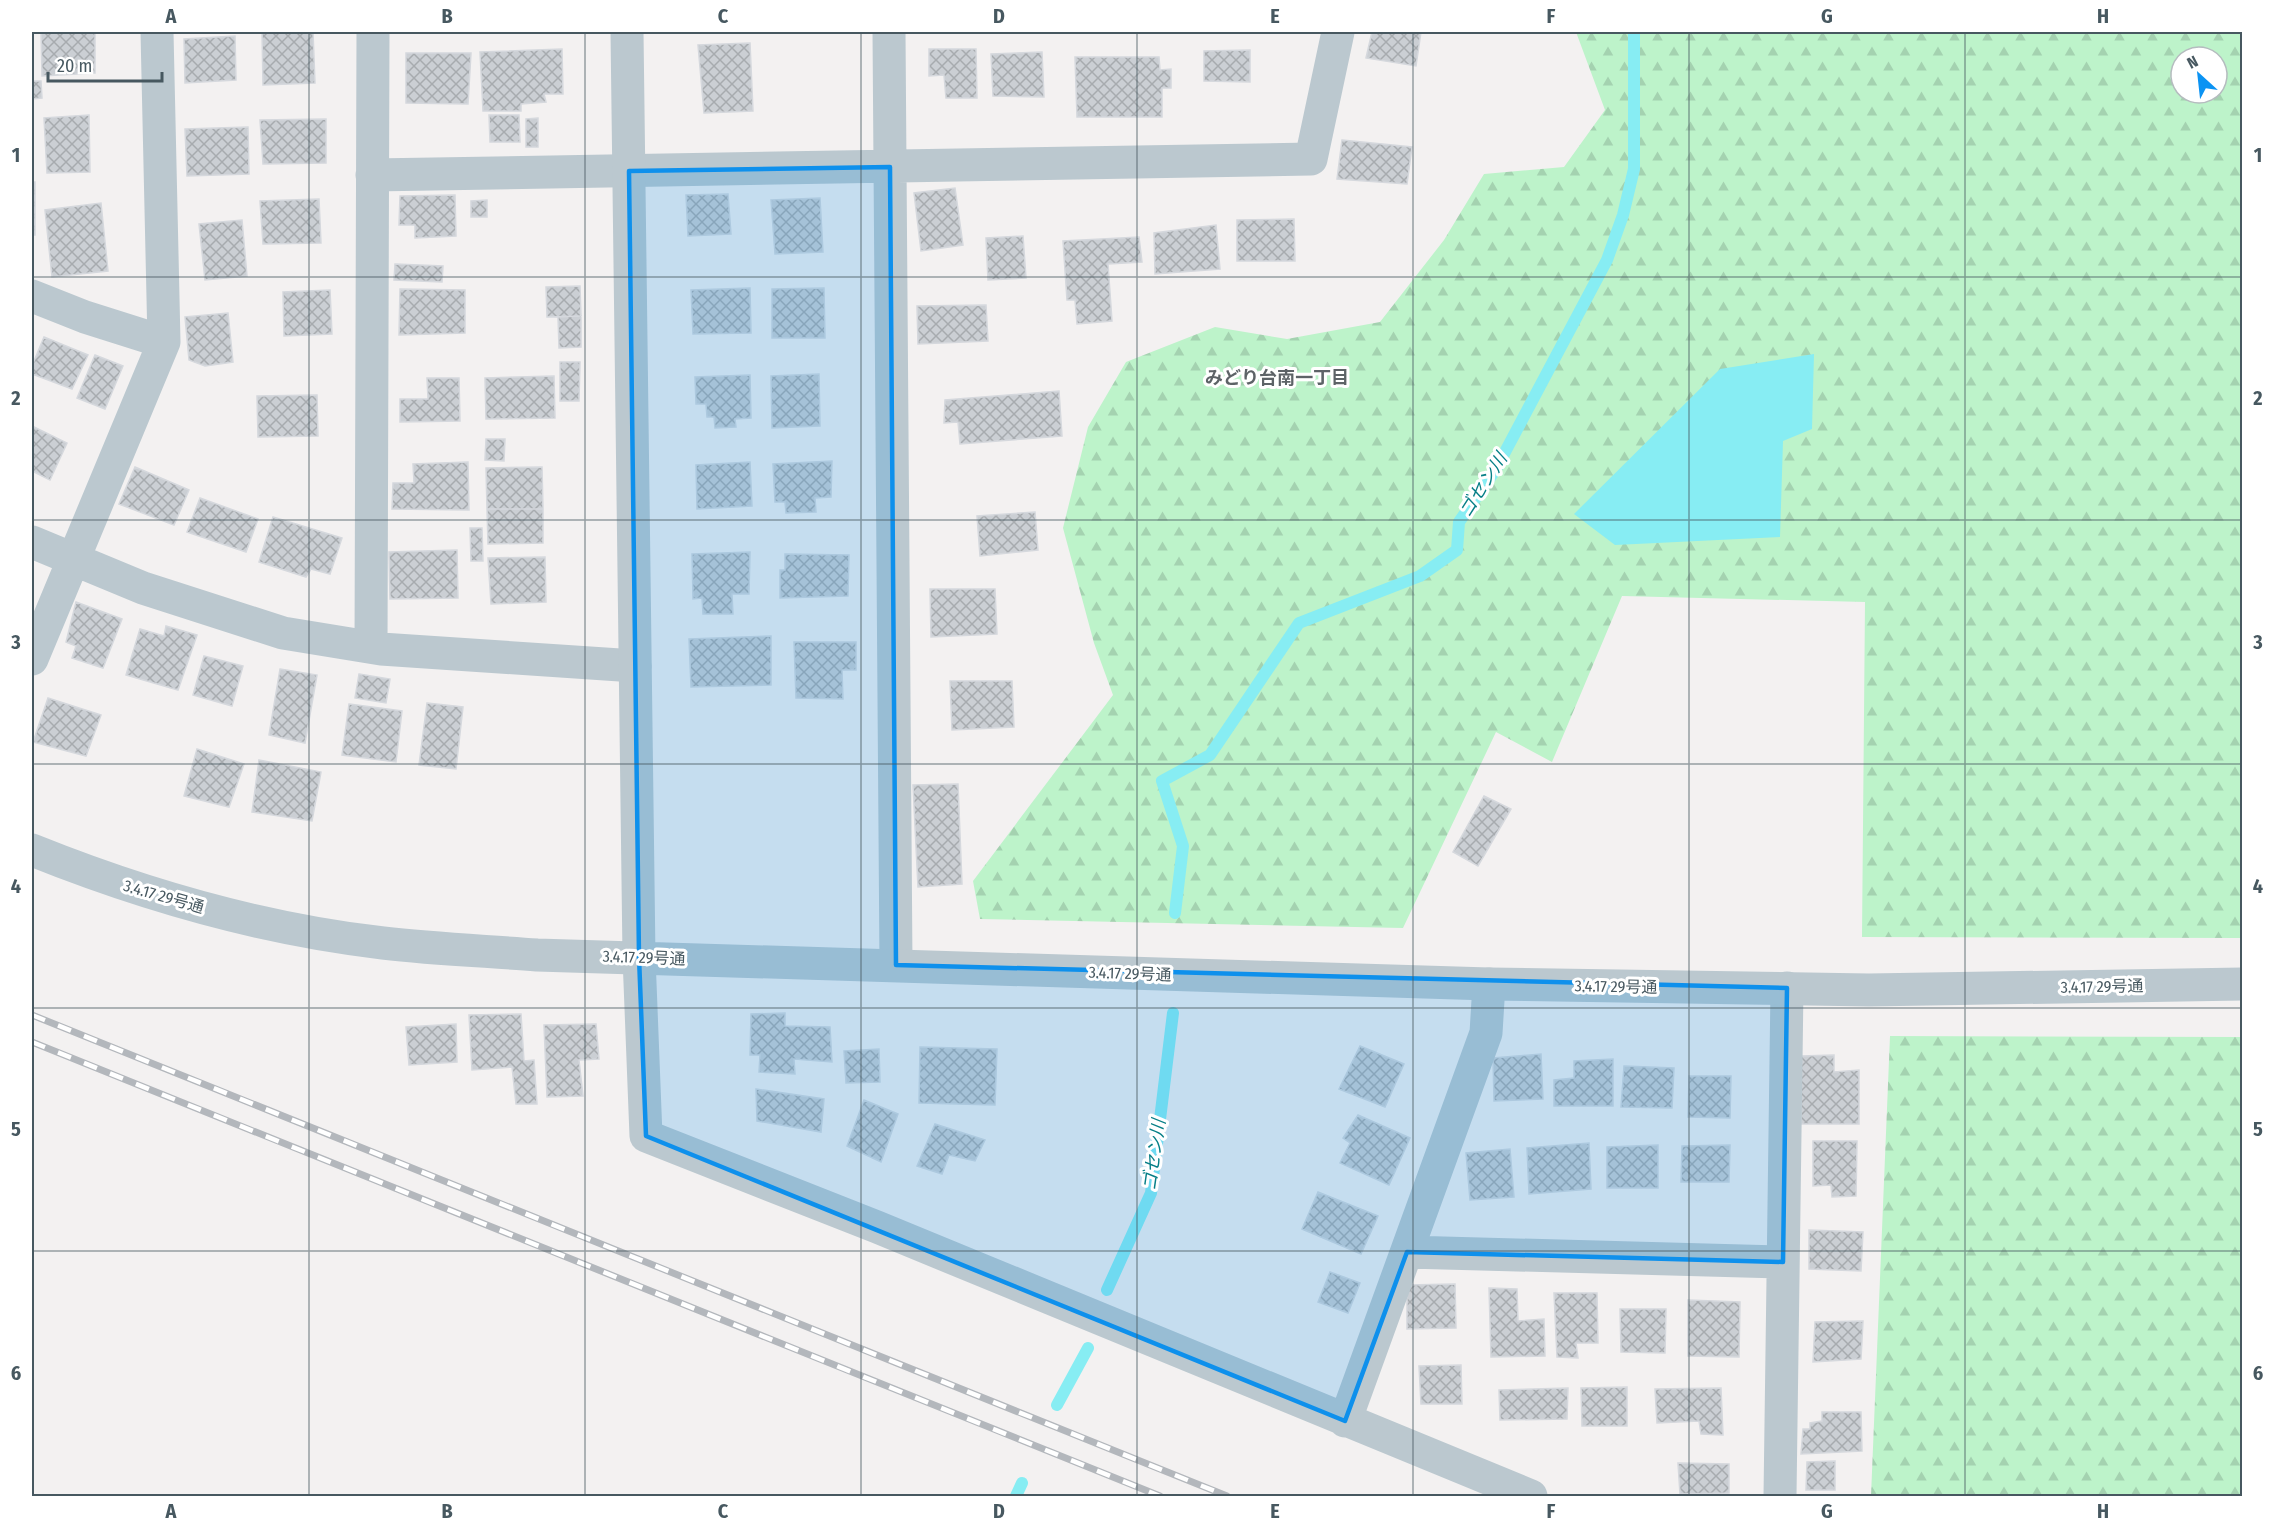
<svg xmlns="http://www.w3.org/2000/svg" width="2274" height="1528" font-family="'Fira Sans Condensed','Noto Sans JP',sans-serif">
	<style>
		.forest { fill: url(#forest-firs); fill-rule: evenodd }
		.water { fill: #87edf3 }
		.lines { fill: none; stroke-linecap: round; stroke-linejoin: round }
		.stream { stroke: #87edf3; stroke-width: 12 }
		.building { fill: url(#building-cross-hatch); stroke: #d5d8dd; stroke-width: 1.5 }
		.minor { stroke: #bbc8cf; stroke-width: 33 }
		.tertiary { stroke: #bbc8cf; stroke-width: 33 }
		.rail-casing { stroke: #b3b7bc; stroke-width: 7 }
		.rail { stroke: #fff; stroke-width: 4.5; stroke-dasharray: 14; stroke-linecap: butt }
		.marked { fill: #0e90ec; fill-opacity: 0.2; stroke: #0e90ec; stroke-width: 4.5; stroke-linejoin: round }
		.grid { fill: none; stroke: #475860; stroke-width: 1.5; stroke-opacity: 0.55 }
		.labels { text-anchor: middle; stroke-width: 6; stroke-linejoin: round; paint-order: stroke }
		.street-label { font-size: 16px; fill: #475860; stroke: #fff }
		.neighbourhood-label { font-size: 18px; font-weight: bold; fill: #5d6367; stroke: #fff }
		.water-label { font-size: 18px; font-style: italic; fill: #067f87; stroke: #fff }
		.neatline { fill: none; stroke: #475860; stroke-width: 2 }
		.grid-label { font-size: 20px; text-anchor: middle; font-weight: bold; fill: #475860 }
	</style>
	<defs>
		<pattern id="forest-firs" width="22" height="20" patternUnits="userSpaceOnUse" patternTransform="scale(1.5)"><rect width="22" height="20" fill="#bdf3ca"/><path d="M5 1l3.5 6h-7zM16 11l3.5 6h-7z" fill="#a4d2b0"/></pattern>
		<pattern id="building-cross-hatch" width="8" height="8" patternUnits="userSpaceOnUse" patternTransform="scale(1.5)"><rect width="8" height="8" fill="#cbcfd4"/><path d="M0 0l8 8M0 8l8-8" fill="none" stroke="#a7abaf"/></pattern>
	</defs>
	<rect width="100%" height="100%" fill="#f3f1f1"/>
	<path class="forest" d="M1576,32H2242V938L1862,937L1865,602L1622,596L1552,762L1496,732L1403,928L980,919L973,881L1113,695L1094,643L1063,528L1088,427L1126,362L1215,327L1287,339L1380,322L1444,240L1484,174L1564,167L1605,110ZM2181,57H2217V93H2181Z
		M1890,1036L2242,1037V1496H1871Z"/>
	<path class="water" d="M1814,354L1812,429L1783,441L1780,537L1615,545L1574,514L1720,369Z"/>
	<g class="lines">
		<path class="stream" d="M1175,913L1183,846L1162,781L1210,755L1299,623L1420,576L1457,550L1459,522L1496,469L1531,403L1607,260L1623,215L1634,169V32
			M1107,1290L1151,1193L1173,1013
			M1057,1405L1088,1348
			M1016,1496L1022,1483"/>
	</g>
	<path class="building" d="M41,32H95V73L42,76Z
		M262,32H313L315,83L263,85Z
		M1372,32H1421L1416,66L1366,58Z
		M235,36L236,80L185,83L184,39Z
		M750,43L753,111L704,113L698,45Z
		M562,49L563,94H544L546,102L521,104V111H483L480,52Z
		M929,49H976L977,98H946L944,75L929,76Z
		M1250,50V82L1204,81V51Z
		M1042,52L1044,97L993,96L991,54Z
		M406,53H471L468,104L406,103Z
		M1075,57H1159L1160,70L1171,69V88H1162V117H1077Z
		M32,81H41L42,98L32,99Z
		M89,115L90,172L47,173L44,118Z
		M489,115H519L520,142H490Z
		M538,118V147H526V119Z
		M326,119V163L263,164L260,120Z
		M248,127L249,174L187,176L185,129Z
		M1342,140L1412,147L1407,184L1337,179Z
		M32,182H35V235H32Z
		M955,188L963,245L921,251L914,193Z
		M728,194L731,234L688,236L686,195Z
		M455,195L456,236L415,238V225H399L400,196Z
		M820,198L823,252L775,254L771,200Z
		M319,199L321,243L263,244L260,201Z
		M487,200V217H471V201Z
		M101,203L108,271L52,277L45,210Z
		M1294,219L1295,261H1237V220Z
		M242,220L247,276L205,280L199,224Z
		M1216,225L1220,269L1155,274L1154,233Z
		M1023,236L1026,278L988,280L986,238Z
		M1139,237L1142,262L1108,264L1112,321L1077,324L1075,300H1067L1063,241Z
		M395,264L443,266L442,282L394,280Z
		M580,286L581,316L547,317L546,287Z
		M750,288L751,333L693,334L691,290Z
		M824,288L825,338H772V289Z
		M400,289L465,290V333L399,335Z
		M330,290L332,334L284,336L283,292Z
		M986,305L988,341L918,344L917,306Z
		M228,313L233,362L205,366L189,360L185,317Z
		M581,316V347L559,348L558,317Z
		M44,337L88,355L72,389L32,374V366Z
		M95,355L123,366L105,409L77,398Z
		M560,362H580L579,401H560Z
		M819,374L820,426L772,428L771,376Z
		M750,375L751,418L735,419L736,427L715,428L714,417H707L706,404H696L695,377Z
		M554,376L555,418L486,419L485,378Z
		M427,378H459L460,421L400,422V399H428Z
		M1059,391L1062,436L960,444L958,422L944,423L945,400Z
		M317,395L318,436L258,437L257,396Z
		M32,426L67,443L50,480L32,471Z
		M486,439H505L504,461L485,460Z
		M832,461L831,497L815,498L816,512L786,513L785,502H775L773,464Z
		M468,462L469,510L392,509L393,483H414L413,464Z
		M750,462L752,506L697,509L696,465Z
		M135,467L189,490L174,525L119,504Z
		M542,467L543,509H487L486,468Z
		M200,498L258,519L246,552L187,532Z
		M487,509H543V543L488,544Z
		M1035,512L1038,550L980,556L977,516Z
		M273,517L342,538L330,574L311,569L306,577L259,562Z
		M470,528H482L483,561H471Z
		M457,550L458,598L390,599L389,552Z
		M750,552L749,594H732L733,614H703L702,598L693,599L692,554Z
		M785,554L849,555L848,596L780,598V570H785Z
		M545,557L546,602L491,604L488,558Z
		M930,589H995L997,634L931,637Z
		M76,602L122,619L103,668L72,658L76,646L66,642Z
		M166,626L197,635L178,690L126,675L140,629L164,636Z
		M771,636V685L691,687L689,639Z
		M794,642H856V670H842L843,699L796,698Z
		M204,656L243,666L232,706L193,695Z
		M280,669L317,675L305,743L269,735Z
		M359,674L390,679L386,703L355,698Z
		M950,681H1012L1014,727L952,730Z
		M48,698L101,715L86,756L33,742Z
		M427,703L463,707L456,769L419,765Z
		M349,704L402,711L396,762L342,755Z
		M197,749L244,764L229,807L184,796Z
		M259,760L321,772L312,821L252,812Z
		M958,784L962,884L918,887L913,785Z
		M1484,796L1511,809L1478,866L1453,852Z
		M785,1013V1026L830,1027L832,1062L794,1059L795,1074L759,1072L760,1055H750L751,1014Z
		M521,1014L524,1061L534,1060L537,1104H516L512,1067L472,1070L469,1015Z
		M456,1024L457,1062L409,1065L406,1027Z
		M596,1024L599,1059L579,1060L583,1096L547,1097L544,1025Z
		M1360,1046L1404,1064L1385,1107L1339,1089Z
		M920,1047L997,1049L995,1105L919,1103Z
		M879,1049L880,1082L846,1083L844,1051Z
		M1541,1054L1543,1099L1494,1101L1493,1058Z
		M1834,1055V1072L1859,1070V1124H1801V1056Z
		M1613,1059V1106H1554V1080L1574,1078V1061Z
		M1624,1066L1674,1068L1672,1108L1621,1107Z
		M1689,1076H1731L1730,1118L1688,1117Z
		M756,1089L824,1099L821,1132L757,1121Z
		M864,1100L898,1114L881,1162L847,1146Z
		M1358,1115L1410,1138L1389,1185L1340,1163L1350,1143L1343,1138Z
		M935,1124L985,1140L975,1161L949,1155L942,1174L917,1166Z
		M1813,1141H1857L1856,1196L1832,1197L1831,1185L1813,1186Z
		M1589,1143L1591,1189L1529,1194L1527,1148Z
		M1658,1145V1188H1607V1147Z
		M1730,1145L1729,1182H1681L1682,1146Z
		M1510,1149L1514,1197L1470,1200L1466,1153Z
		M1318,1192L1378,1216L1361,1254L1302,1229Z
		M1809,1230L1863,1232L1861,1271L1809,1269Z
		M1330,1272L1360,1283L1348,1313L1318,1302Z
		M1455,1284L1456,1328L1407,1329V1285Z
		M1489,1288L1517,1289L1518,1321L1544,1319L1545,1356L1491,1357Z
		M1554,1293H1597L1598,1343H1576L1578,1358L1557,1357Z
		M1688,1300L1740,1302L1739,1357L1688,1356Z
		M1620,1309H1666L1665,1353L1621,1352Z
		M1863,1321L1861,1359L1813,1362L1815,1322Z
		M1461,1365L1462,1404H1421L1419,1366Z
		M1627,1387V1426H1582L1581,1388Z
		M1568,1388L1567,1419L1500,1420L1499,1390Z
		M1721,1388L1723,1435L1701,1434L1699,1421L1657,1423L1655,1389Z
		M1822,1412H1861L1862,1451L1801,1454L1803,1429H1810V1423L1822,1421Z
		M1835,1461V1490H1806L1807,1462Z
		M1678,1463L1729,1464V1493L1680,1494Z"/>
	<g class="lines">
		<path class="minor" d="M889,32L896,965
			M372,175L1311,159L1338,32
			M32,296L85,317L164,342
			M32,542L143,588L283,633L381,649L635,666
			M371,647L373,32
			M32,659L164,342L157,32
			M639,957L646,1136L877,1227L1531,1496
			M1407,1252L1783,1262
			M1345,1421L1486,1033L1489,984
			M1780,1496L1787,988"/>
		<path class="tertiary" d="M627,32L639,957
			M32,850C144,895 262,929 383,943C434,949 486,951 537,955L1489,984L1869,990L2242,984"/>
		<defs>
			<path id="rail" d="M32,1015L1227,1496
				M32,1042L1160,1496"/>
		</defs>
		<use href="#rail" class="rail-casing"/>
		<use href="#rail" class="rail"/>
	</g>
	<path class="marked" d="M890,167L896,965L1787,988L1783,1262L1407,1252L1345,1421L646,1136L639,957L629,171Z"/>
	<path class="grid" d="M309,32V1496M585,32V1496M861,32V1496M1137,32V1496M1413,32V1496M1689,32V1496M1965,32V1496M32,277H2242M32,520H2242M32,764H2242M32,1008H2242M32,1251H2242"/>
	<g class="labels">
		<g class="street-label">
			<text transform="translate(164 896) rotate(16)" y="6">3.4.17 29号通</text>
			<text transform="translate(644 957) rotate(2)" y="6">3.4.17 29号通</text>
			<text transform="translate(1130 973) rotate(2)" y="6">3.4.17 29号通</text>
			<text transform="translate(1616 986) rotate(1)" y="6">3.4.17 29号通</text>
			<text transform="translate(2102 986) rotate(-1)" y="6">3.4.17 29号通</text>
		</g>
		<g class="neighbourhood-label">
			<text x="1277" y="384">みどり台南一丁目</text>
		</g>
		<g class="water-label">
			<text transform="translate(1483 485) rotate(-57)" y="6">ゴセン川</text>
			<text transform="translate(1154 1155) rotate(-82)" y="6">ゴセン川</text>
		</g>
	</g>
	<rect width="2274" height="1528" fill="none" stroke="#ffffff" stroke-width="66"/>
	<g transform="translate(2199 75) rotate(333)"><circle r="28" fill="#ffffff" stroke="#b5bcbf" stroke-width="1.5"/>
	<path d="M0-4.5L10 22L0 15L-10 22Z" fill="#0b93f3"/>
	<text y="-9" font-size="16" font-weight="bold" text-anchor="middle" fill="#475860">N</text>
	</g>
	<path d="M48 72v9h114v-9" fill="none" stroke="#475860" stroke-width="3"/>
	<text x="57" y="72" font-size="18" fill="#475860" stroke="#ffffff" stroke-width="4.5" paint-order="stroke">20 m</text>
	<rect x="33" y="33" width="2208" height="1462" class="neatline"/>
	<g class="grid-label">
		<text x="171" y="23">A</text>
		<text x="447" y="23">B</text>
		<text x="723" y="23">C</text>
		<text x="999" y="23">D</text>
		<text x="1275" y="23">E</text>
		<text x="1551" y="23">F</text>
		<text x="1827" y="23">G</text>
		<text x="2103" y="23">H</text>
		<text x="16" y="162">1</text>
		<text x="2258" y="162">1</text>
		<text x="16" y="405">2</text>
		<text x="2258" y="405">2</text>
		<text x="16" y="649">3</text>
		<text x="2258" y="649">3</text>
		<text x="16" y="893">4</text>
		<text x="2258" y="893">4</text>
		<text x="16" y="1136">5</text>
		<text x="2258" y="1136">5</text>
		<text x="16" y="1380">6</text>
		<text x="2258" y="1380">6</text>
		<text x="171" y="1518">A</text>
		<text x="447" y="1518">B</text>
		<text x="723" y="1518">C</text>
		<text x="999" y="1518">D</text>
		<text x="1275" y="1518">E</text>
		<text x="1551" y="1518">F</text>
		<text x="1827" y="1518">G</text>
		<text x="2103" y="1518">H</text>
	</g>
</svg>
